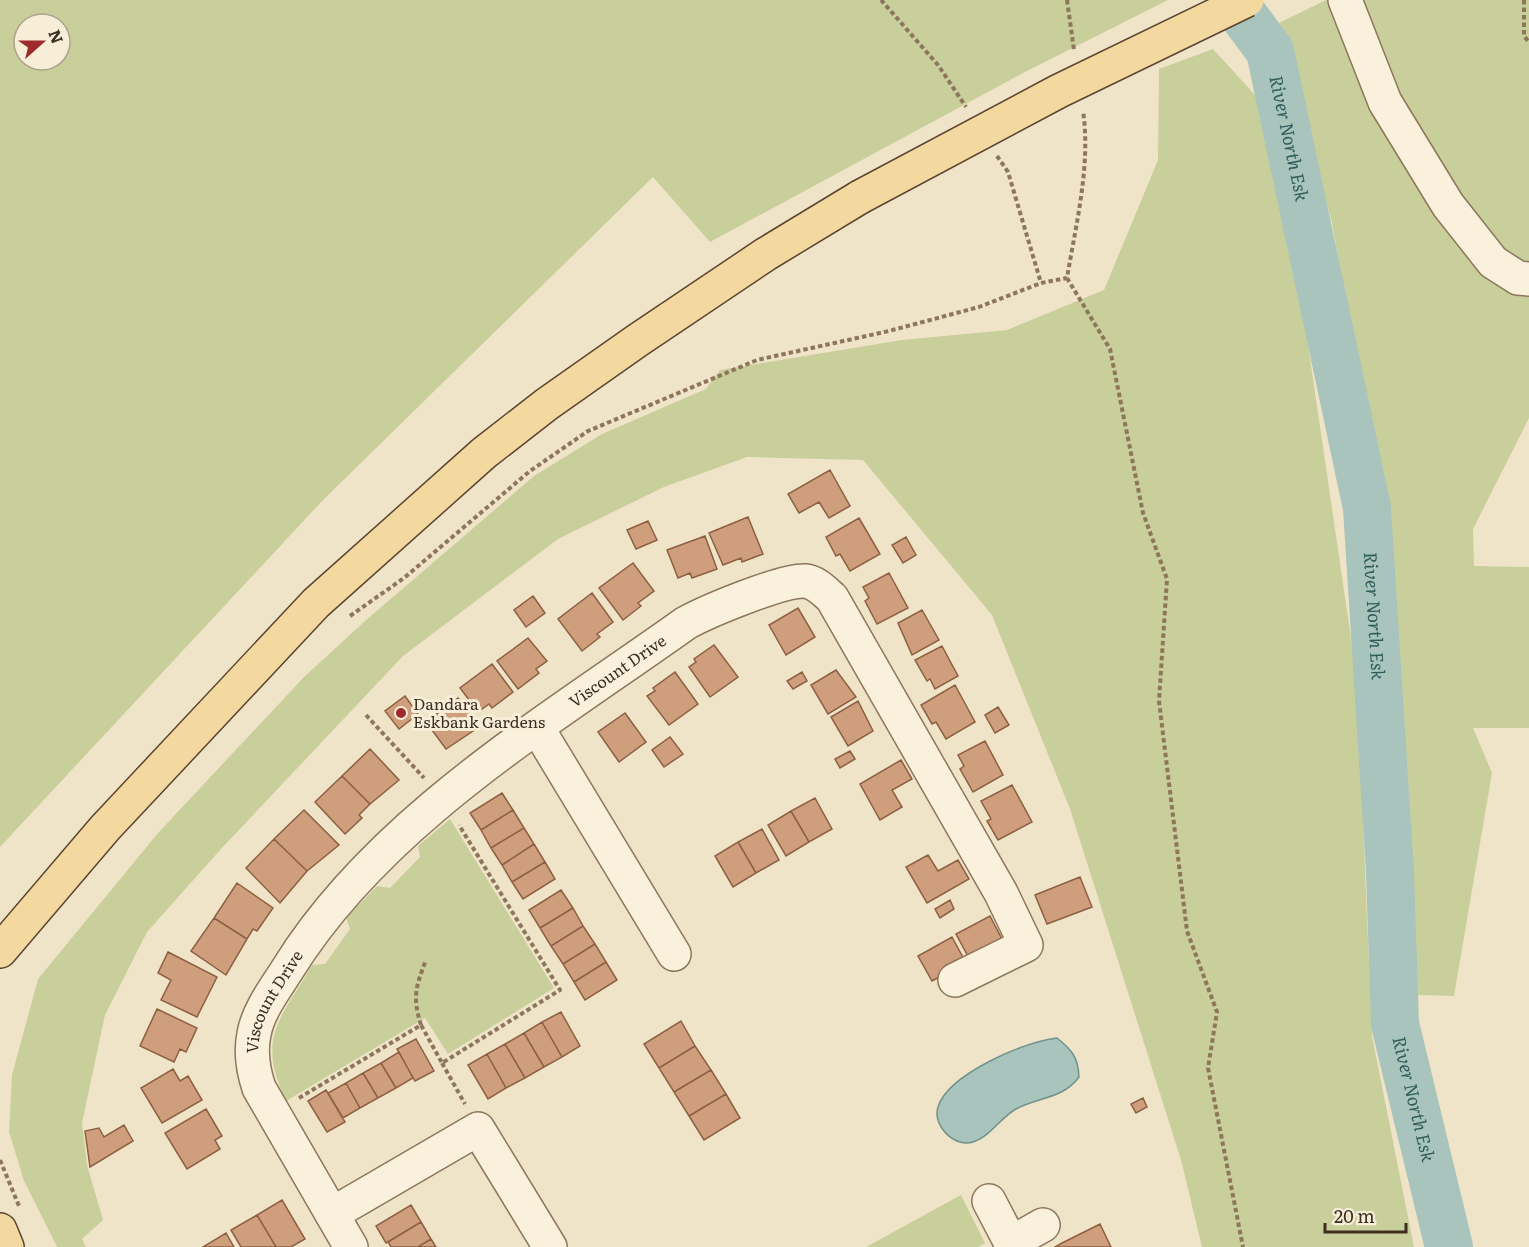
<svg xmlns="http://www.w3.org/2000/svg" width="1529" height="1247" font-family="Literata,serif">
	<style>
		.green { fill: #c9cf9b; fill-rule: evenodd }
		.water { fill: #a9c4bc; stroke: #6f938a; stroke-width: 1.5 }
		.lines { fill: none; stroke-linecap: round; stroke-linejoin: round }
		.river { stroke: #a9c4bc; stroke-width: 48 }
		.building { fill: #cf9f7d; stroke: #8d5f41; stroke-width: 1.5 }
		.minor-casing { stroke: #8d765c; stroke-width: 36 }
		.major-casing { stroke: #5b4430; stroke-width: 36 }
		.path { stroke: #8d765c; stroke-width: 4; stroke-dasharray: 4.5 3; stroke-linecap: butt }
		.minor { stroke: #faf1dc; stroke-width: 33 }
		.major { stroke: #f3d9a0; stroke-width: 33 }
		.major-bridge-casing { stroke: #5b4430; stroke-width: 36; stroke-linecap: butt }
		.major-bridge { stroke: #f3d9a0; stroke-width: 33 }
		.poi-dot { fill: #9e2a2b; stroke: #f7eed8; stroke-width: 2 }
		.labels { text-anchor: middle; stroke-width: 6; stroke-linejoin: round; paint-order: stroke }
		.street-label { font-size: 16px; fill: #3d2e20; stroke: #f7eed8 }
		.poi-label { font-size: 16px; fill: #3d2e20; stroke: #f7eed8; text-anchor: start }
		.water-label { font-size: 18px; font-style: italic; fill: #2f5d5a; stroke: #f7eed8 }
	</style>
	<rect width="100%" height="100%" fill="#f0e4c8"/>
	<path class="green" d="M0,0H1168L1025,72L710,242L653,177L323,500L0,847ZM24,24H60V60H24Z
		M1326,0H1529V418L1473,529L1474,566L1529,567V728H1473L1492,773L1454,996L1418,995L1398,758L1385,515L1332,223L1279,23Z
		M1213,49L1256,96L1289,215L1357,679L1372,1036L1414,1247H1202L1181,1160L1070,809L992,615L863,460L747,457L664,487L558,539L403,656L221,849L147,932L105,1015L82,1123L87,1165L103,1220L82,1239L86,1247H57L24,1181L9,1132L12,1075L38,979L158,833L304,677L365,621L534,476L602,434L706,389L720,370L902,340L1007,330L1104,290L1158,160L1159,69Z
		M450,819L554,988L448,1054L425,1018L286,1101C256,1037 280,1020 312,965L325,964L350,929L346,918L377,886L390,888L420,857L418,846Z
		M961,1195L985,1243L978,1247H866Z"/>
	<path class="water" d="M1057,1038C1072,1050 1078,1057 1079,1077C1063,1099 1038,1097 1016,1109C1000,1118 990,1137 973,1142C955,1148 932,1126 938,1107C948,1074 1026,1041 1057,1038Z"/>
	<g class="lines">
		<path class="river" id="s1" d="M1232,0L1270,51L1367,508L1390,872L1395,1024L1449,1247"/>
	</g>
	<path class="building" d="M830,470L850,506L829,518L819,502L799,513L788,494Z
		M748,517L763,554L742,562L741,558L723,565L709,533Z
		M859,518L880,554L850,571L840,554L836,556L826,537Z
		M648,521L657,540L636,549L627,530Z
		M705,536L717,569L692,578L690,573L678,578L667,550Z
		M906,537L916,555L903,563L892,545Z
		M633,563L654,591L638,603L641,606L623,620L599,588Z
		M889,573L908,608L877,624L865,601L869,598L863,587Z
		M592,593L613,622L597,634L600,637L582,651L558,619Z
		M533,596L545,613L526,627L514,610Z
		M798,608L815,637L786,655L769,625Z
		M922,610L939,640L912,655L898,623Z
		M528,638L547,661L536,669L539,673L518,689L497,661Z
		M714,645L738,677L710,697L689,667L696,662L694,659Z
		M942,646L958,676L935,689L930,679L927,681L915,660Z
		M492,664L513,692L492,708L489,704L478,712L460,688Z
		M836,670L856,697L828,714L811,685Z
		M675,672L698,704L669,725L647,696L655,691L653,688Z
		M802,672L807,681L793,689L787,681Z
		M955,685L975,722L946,739L936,722L932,724L921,705Z
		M405,696L418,714L399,729L385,711Z
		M458,698L479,727L446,749L426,722Z
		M858,701L873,731L848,746L831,717Z
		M998,707L1009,725L995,733L985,715Z
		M625,713L646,742L619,762L598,732Z
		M670,737L683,754L664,767L652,750Z
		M985,741L1003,775L973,792L960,769L964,766L958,755Z
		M370,749L399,780L370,804L342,776Z
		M850,751L855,759L840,768L835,759Z
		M901,760L912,779L892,790L902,807L880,820L860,784Z
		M342,776L370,804L359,815L362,818L345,834L315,802Z
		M1012,785L1032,822L998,840L987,821L991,819L981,801Z
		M502,793L513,810L481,830L470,813Z
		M815,798L832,829L809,842L791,811Z
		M304,810L339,845L307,871L274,839Z
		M513,810L524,828L491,848L481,830Z
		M791,811L809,842L786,856L768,825Z
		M524,828L534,844L502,865L491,848Z
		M762,829L779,860L756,873L738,842Z
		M274,839L307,871L280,903L246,868Z
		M738,842L756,873L733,887L715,856Z
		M534,844L545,862L512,882L502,865Z
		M928,855L938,871L958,860L969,879L927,903L906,867Z
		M545,862L555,879L523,899L512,882Z
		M1080,877L1092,907L1047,924L1035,895Z
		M237,883L273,908L257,931L253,929L247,939L214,918Z
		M561,890L573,908L540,928L529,910Z
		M950,900L954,909L940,918L935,909Z
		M573,908L583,926L551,946L540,928Z
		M990,916L1003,941L970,960L956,934Z
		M214,918L247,939L226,975L191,951Z
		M583,926L595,944L563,964L551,946Z
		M952,937L966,963L932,981L918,956Z
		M595,944L606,962L574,982L563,964Z
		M168,952L217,977L197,1017L161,1000L171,980L158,973Z
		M606,962L617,980L585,1000L574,982Z
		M157,1009L197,1028L186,1052L180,1049L174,1062L140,1046Z
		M561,1012L580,1046L562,1057L542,1022Z
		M681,1021L695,1046L659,1068L644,1044Z
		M542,1022L562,1057L544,1067L524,1033Z
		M524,1033L544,1067L525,1078L505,1044Z
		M416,1039L434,1071L415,1081L397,1049Z
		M505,1044L525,1078L506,1088L487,1054Z
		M695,1046L711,1070L674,1092L659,1068Z
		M399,1052L413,1078L396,1088L381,1063Z
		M487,1054L506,1088L488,1099L468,1065Z
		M381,1063L396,1088L378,1098L363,1073Z
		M173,1069L180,1081L188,1076L202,1100L162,1123L141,1088Z
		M711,1070L726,1094L689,1116L674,1092Z
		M363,1073L378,1098L360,1108L346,1083Z
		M346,1083L360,1108L343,1118L328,1093Z
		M326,1090L345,1122L327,1132L308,1101Z
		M726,1094L740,1118L704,1140L689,1116Z
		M1143,1098L1147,1107L1136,1113L1131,1104Z
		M206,1109L222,1136L215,1140L220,1149L187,1169L165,1133Z
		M124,1125L133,1141L90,1167L85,1131L99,1128L104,1137Z
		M282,1200L305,1239L291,1247H276L257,1215Z
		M411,1205L421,1222L386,1243L376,1226Z
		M257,1215L276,1247H241L231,1230Z
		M421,1222L431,1239L418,1247H391L388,1242Z
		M1100,1224L1111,1247H1055L1062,1243Z
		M226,1233L234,1247H203Z
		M431,1239L436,1247H418Z"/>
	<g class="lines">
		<defs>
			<g id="minor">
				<path d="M1345,0L1385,102L1448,205L1493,262L1518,278L1529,279"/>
				<path d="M538,729L674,954"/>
				<path d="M989,1201L1013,1247"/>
				<path d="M332,1214L478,1129L550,1247"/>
				<path d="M1011,1243L1043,1225"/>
				<path id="s2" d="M351,1247L259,1088C253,1070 250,1053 254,1034C258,1011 275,989 287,970C378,822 546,723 686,623C708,611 782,580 805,581C816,582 824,591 832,598L1001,893L1026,945L955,980"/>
			</g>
			<path id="major" d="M0,951L105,828L316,603L484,453L547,404L638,340L766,254L860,197
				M0,1230L7,1247"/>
		</defs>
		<use href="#minor" class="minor-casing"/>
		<use href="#major" class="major-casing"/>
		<path class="path" d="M881,0L938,65L966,107
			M1067,0L1074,50
			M1524,0V36L1529,42
			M997,156L1008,172L1041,283
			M1067,278L1110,349L1143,513L1167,579L1159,701L1187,931L1217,1012L1208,1068L1243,1247
			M350,616L404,578L530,471L588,431L757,360L889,331L979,307L1041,283L1067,278C1076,224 1091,165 1083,111
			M366,715L424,778
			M421,1025C412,997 416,986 426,960
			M442,1063L465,1104
			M299,1098L421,1025L442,1063L560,990L459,825
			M0,1160L19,1206"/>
		<use href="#minor" class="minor"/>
		<use href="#major" class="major"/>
		<defs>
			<path id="major-bridge" d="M860,197L1059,91L1247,0"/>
		</defs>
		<use href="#major-bridge" class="major-bridge-casing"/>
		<use href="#major-bridge" class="major-bridge"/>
	</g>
	<circle class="poi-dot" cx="401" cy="713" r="6"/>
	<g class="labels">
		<g class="street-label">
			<text dy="6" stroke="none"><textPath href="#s2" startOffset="760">Viscount Drive</textPath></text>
			<text dy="6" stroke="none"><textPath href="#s2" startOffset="276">Viscount Drive</textPath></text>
		</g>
		<g class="poi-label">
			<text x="413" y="710">Dandara<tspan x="413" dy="18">Eskbank Gardens</tspan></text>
		</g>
		<g class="water-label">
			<text dy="6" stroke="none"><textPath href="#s1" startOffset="153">River North Esk</textPath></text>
			<text dy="6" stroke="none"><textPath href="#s1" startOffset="639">River North Esk</textPath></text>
			<text dy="6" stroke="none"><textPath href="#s1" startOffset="1125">River North Esk</textPath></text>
		</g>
	</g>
	<g transform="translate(42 42) rotate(69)"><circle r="28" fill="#f7eed8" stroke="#ada18e" stroke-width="1.5"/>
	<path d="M0-4.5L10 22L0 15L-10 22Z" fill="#9e2a2b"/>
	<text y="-9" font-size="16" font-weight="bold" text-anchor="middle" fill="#3d2e20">N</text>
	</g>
	<path d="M1325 1223v9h81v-9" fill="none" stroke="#3d2e20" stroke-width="3"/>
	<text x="1334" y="1223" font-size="18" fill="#3d2e20" stroke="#f7eed8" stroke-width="4.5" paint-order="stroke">20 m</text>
</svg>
